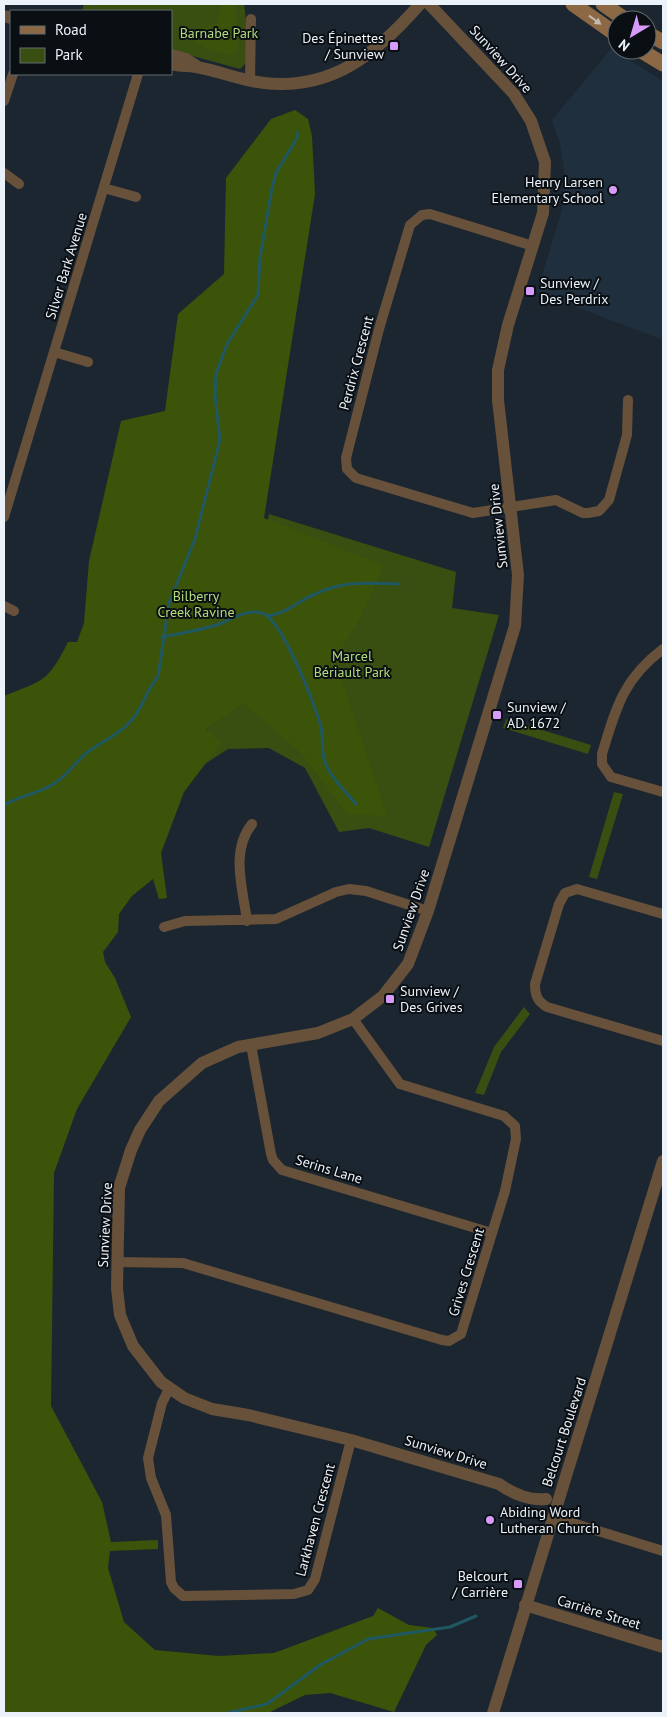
<svg xmlns="http://www.w3.org/2000/svg" width="667" height="1717" font-family="'PT Sans',sans-serif">
	<style>
		.built { fill: #202f3e }
		.green { fill: #394f11 }
		.forest { fill: #3b5409 }
		.lines { fill: none; stroke-linecap: round; stroke-linejoin: round }
		.stream { stroke: #1f5862; stroke-width: 3 }
		.minor { stroke: #67513a; stroke-width: 10 }
		.tertiary { stroke: #67513a; stroke-width: 12 }
		.secondary { stroke: #8c6844; stroke-width: 15 }
		.oneway { fill: #c6bbb1 }
		.poi-dot { fill: #d79bf9; stroke: #0a0f13; stroke-width: 2 }
		.labels { text-anchor: middle; stroke-width: 4; stroke-linejoin: round; paint-order: stroke }
		.park-label { font-size: 14px; fill: #b4dc7c; stroke: #0a0f13 }
		.poi-label { font-size: 14px; fill: #ecf2f9; stroke: #0a0f13; text-anchor: start }
		.street-label { font-size: 14px; fill: #ecf2f9; stroke: #0a0f13 }
	</style>
	<rect width="100%" height="100%" fill="#1c2630"/>
	<path class="built" d="M611,49L663,81V340L537,292L562,210L564,170L560,143L552,120Z"/>
	<path class="green" d="M84,4H244L251,58L240,69L171,50V11H82Z
		M269,514L456,572L452,608L499,615L429,847L369,828L339,832L305,768L269,748L228,749L191,773L246,626Z
		M506,719L591,745L588,754L503,728Z
		M614,792L623,794L597,879L589,877Z
		M524,1007L530,1014L501,1052L484,1095L475,1093L494,1047Z"/>
	<path class="forest" d="M222,4H235L238,46L235,54C220,55 207,48 194,42L193,38L198,30L218,23Z
		M295,110L308,119L312,136L315,194L264,518L384,566L361,616L335,659L387,816L347,814L302,754L244,703L208,727L207,730L221,743L184,792L161,853L167,898L159,899L153,879L132,896L119,914L118,932L103,952L105,962L115,978L131,1017L77,1109L54,1173L51,1406L102,1502L111,1542L158,1540V1549L110,1551L108,1568L124,1622L155,1650L219,1656L274,1653L373,1616L378,1608L409,1625L433,1628L437,1635L426,1645L394,1712L330,1693L305,1695L268,1713H4V696C44,680 48,682 68,642H77L84,623L89,561L121,421L165,411L178,314L224,274L226,178L271,119Z"/>
	<g class="lines">
		<path class="stream" d="M267,616C286,614 298,601 315,594C346,580 367,583 399,584
			M162,637C182,633 203,630 222,623C234,618 247,609 262,613C282,619 316,707 321,727C324,741 320,750 326,765C332,779 346,792 356,804
			M4,805C17,797 31,795 46,788C65,780 74,762 89,751C103,741 118,735 130,722C143,709 146,689 158,677L169,603L195,539L220,440L215,395L216,374L227,344L258,295L260,257L272,188L276,173L297,138V132
			M227,1713L267,1704L320,1665L368,1639L450,1627L476,1616"/>
		<path class="minor" d="M250,81L251,19
			M4,101L13,74
			M4,173L19,184
			M104,188L136,197
			M533,246L430,214L422,215L410,225L379,329L346,458L347,469L356,478L473,513L556,500L583,513H588L599,511L609,500L627,435L628,400
			M54,352L88,362
			M4,517L138,74
			M4,606L14,611
			M663,649C623,679 616,708 602,754V764L611,777L663,792
			M663,914L577,889L565,893L559,904L535,984C535,995 537,1001 547,1007L663,1041
			M247,921C243,889 230,851 252,824
			M164,927L185,921L276,919L336,892L349,889L366,891L428,911
			M251,1045L271,1154L273,1160L282,1170L492,1233
			M117,1262L183,1263L442,1340L449,1341L461,1334L505,1191L516,1139L515,1126L504,1116L400,1084L353,1019
			M169,1389L162,1403L148,1458L151,1478L166,1515L171,1582L174,1588L183,1596L294,1594L308,1590L315,1579L351,1440
			M553,1517L663,1551"/>
		<path class="tertiary" d="M429,4L514,94L531,121L545,162L543,213L508,325L498,370V400L518,575L515,626L428,911L408,964L383,996L353,1019L318,1033L238,1047L202,1063L159,1101L140,1130L131,1150L119,1188L117,1288L120,1315L133,1346L161,1382L184,1398L212,1409L248,1415L351,1440L499,1484C512,1493 530,1501 546,1499
			M4,16L11,18
			M171,55L186,59L198,67
			M171,64C181,67 191,65 201,68C222,72 243,81 264,83C333,91 378,52 420,4
			M525,1605L663,1647
			M493,1713L663,1161"/>
		<path class="secondary" d="M573,4L617,35
			M603,4L626,20
			M647,33L663,42
			M640,50L663,64"/>
	</g>
	<defs><path id="oneway-solid" d="M-6-.8H1V-3.2L6.5 0L1 3.2V.8H-6Z" transform="scale(1.25)"/></defs>
	<use class="oneway" href="#oneway-solid" transform="translate(595 20) rotate(36)"/>
	<g class="poi-dot">
		<rect x="389" y="41" width="10" height="10" rx="2.5"/>
		<circle cx="613" cy="190" r="5"/>
		<rect x="525" y="286" width="10" height="10" rx="2.5"/>
		<rect x="492" y="710" width="10" height="10" rx="2.5"/>
		<rect x="385" y="994" width="10" height="10" rx="2.5"/>
		<circle cx="490" cy="1520" r="5"/>
		<rect x="513" y="1579" width="10" height="10" rx="2.5"/>
	</g>
	<g class="labels">
		<g class="park-label">
			<text x="219" y="38">Barnabe Park</text>
			<text x="196" y="601">Bilberry<tspan x="196" dy="16">Creek Ravine</tspan></text>
			<text x="352" y="661">Marcel<tspan x="352" dy="16">Bériault Park</tspan></text>
		</g>
		<g class="poi-label">
			<text x="384" y="43" text-anchor="end">Des Épinettes<tspan x="384" dy="16">/ Sunview</tspan></text>
			<text x="603" y="187" text-anchor="end">Henry Larsen<tspan x="603" dy="16">Elementary School</tspan></text>
			<text x="540" y="288">Sunview /<tspan x="540" dy="16">Des Perdrix</tspan></text>
			<text x="507" y="712">Sunview /<tspan x="507" dy="16">AD. 1672</tspan></text>
			<text x="400" y="996">Sunview /<tspan x="400" dy="16">Des Grives</tspan></text>
			<text x="500" y="1517">Abiding Word<tspan x="500" dy="16">Lutheran Church</tspan></text>
			<text x="508" y="1581" text-anchor="end">Belcourt<tspan x="508" dy="16">/ Carrière</tspan></text>
		</g>
		<g class="street-label">
			<text transform="translate(501 59) rotate(48)" y="5">Sunview Drive</text>
			<text transform="translate(66 266) rotate(-73)" y="5">Silver Bark Avenue</text>
			<text transform="translate(356 363) rotate(-75)" y="5">Perdrix Crescent</text>
			<text transform="translate(498 526) rotate(-96)" y="5">Sunview Drive</text>
			<text transform="translate(411 910) rotate(-71)" y="5">Sunview Drive</text>
			<text transform="translate(329 1169) rotate(17)" y="5">Serins Lane</text>
			<text transform="translate(105 1225) rotate(-87)" y="5">Sunview Drive</text>
			<text transform="translate(466 1272) rotate(-73)" y="5">Grives Crescent</text>
			<text transform="translate(564 1432) rotate(-72)" y="5">Belcourt Boulevard</text>
			<text transform="translate(446 1452) rotate(17)" y="5">Sunview Drive</text>
			<text transform="translate(315 1520) rotate(-75)" y="5">Larkhaven Crescent</text>
			<text transform="translate(599 1612) rotate(17)" y="5">Carrière Street</text>
		</g>
	</g>
	<rect width="667" height="1717" fill="none" stroke="#ecf2f9" stroke-width="10"/>
	<rect x="10" y="10" width="162" height="65" fill="#0a0f13" stroke="#646a6f"/>
	<rect x="20" y="26" width="25" height="8" fill="#8c6844" stroke="#646a6f"/>
	<text x="55" y="35" font-size="15" fill="#ecf2f9">Road</text>
	<rect x="20" y="48" width="25" height="15" fill="#394f11" stroke="#646a6f"/>
	<text x="55" y="60" font-size="15" fill="#ecf2f9">Park</text>
	<g transform="translate(632 35) rotate(218)"><circle r="24" fill="#0a0f13" stroke="#646a6f"/>
	<path d="M0-4L9 19L0 12L-9 19Z" fill="#d79bf9"/>
	<text y="-8" font-size="14" font-weight="bold" text-anchor="middle" fill="#ecf2f9">N</text>
	</g>
</svg>
